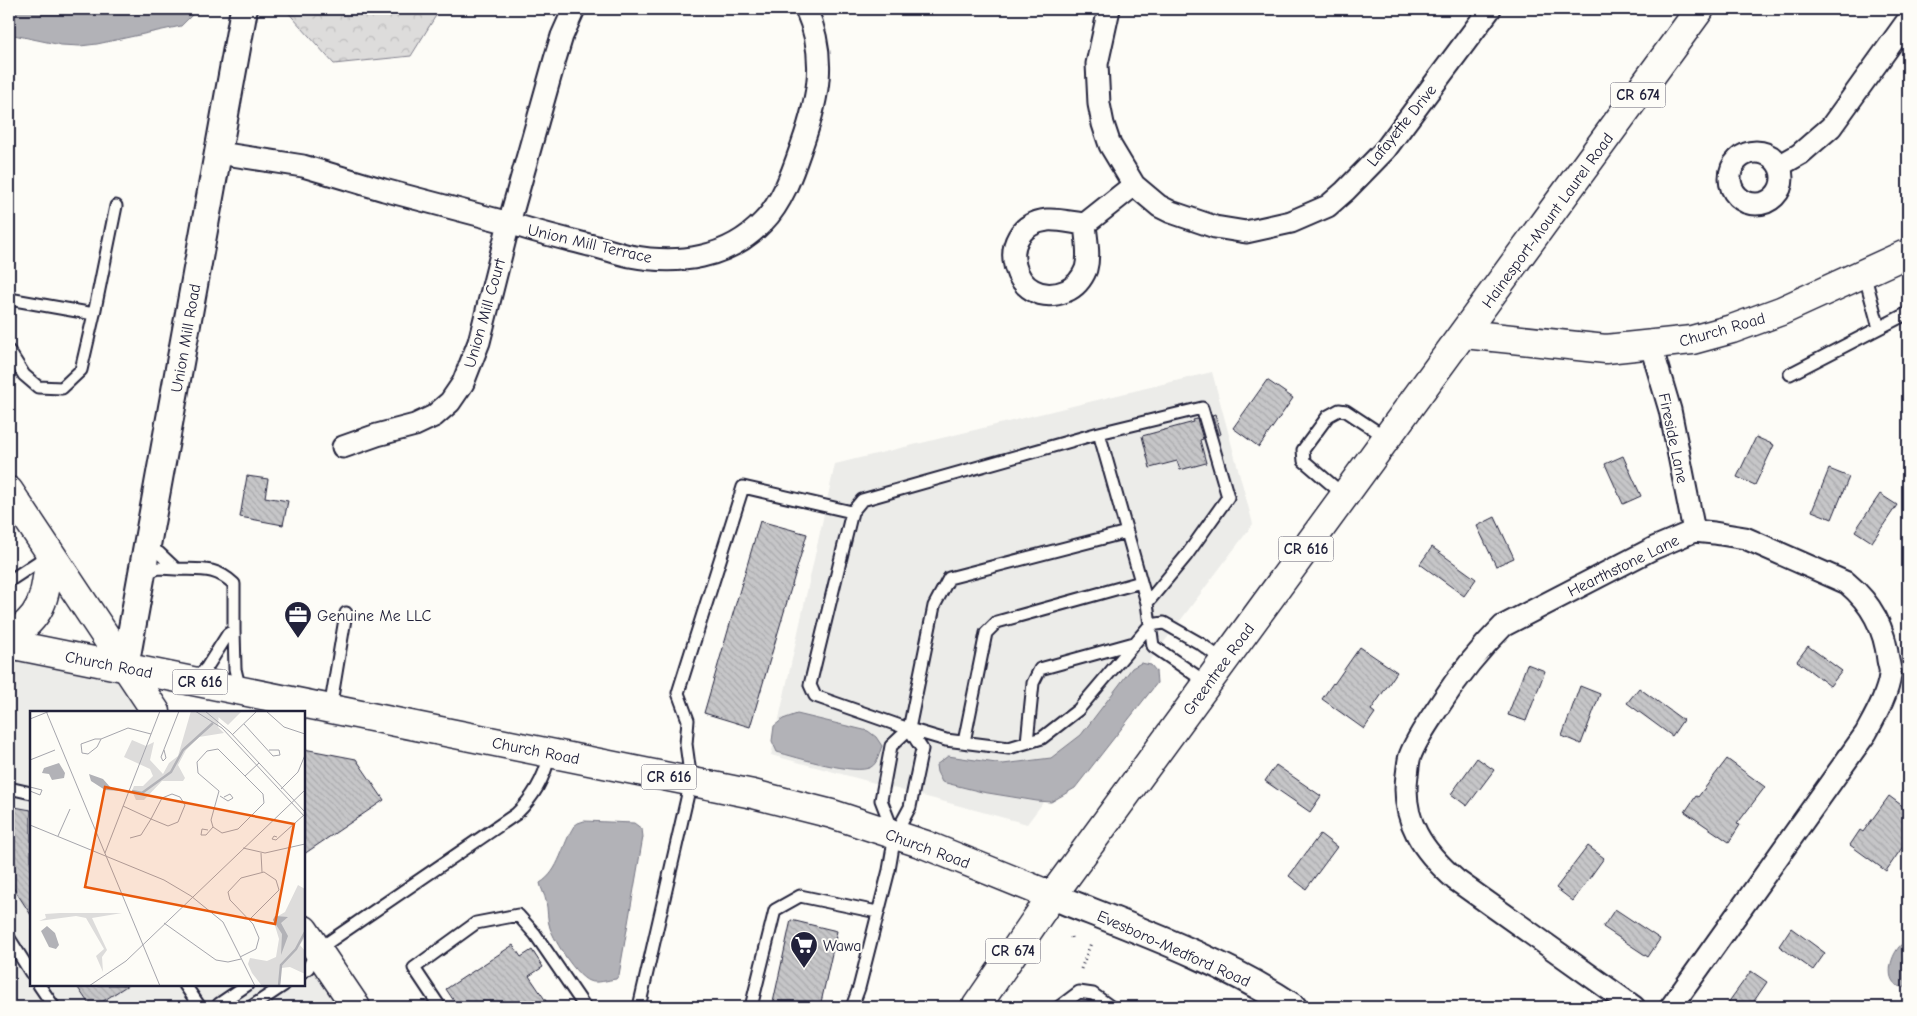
<svg xmlns="http://www.w3.org/2000/svg" width="1917" height="1016" font-family="'Comic Neue',sans-serif">
	<style>
		.built { fill: #ecece9 }
		.forest { fill: url(#forest-crowns); stroke: #807f8b }
		.water { fill: #b2b2b7; stroke: #787885 }
		.building { fill: url(#building-back-hatch); stroke: #22223b }
		.lines { fill: none; stroke-linecap: round; stroke-linejoin: round }
		.service-casing { stroke: #22223b; stroke-width: 15 }
		.minor-casing { stroke: #22223b; stroke-width: 25 }
		.tertiary-casing { stroke: #22223b; stroke-width: 30 }
		.secondary-casing { stroke: #22223b; stroke-width: 31 }
		.primary-casing { stroke: #22223b; stroke-width: 31 }
		.path { stroke: #22223b; stroke-width: 3; stroke-dasharray: 1 4; stroke-linecap: butt }
		.service { stroke: #fdfcf7; stroke-width: 11 }
		.minor { stroke: #fdfcf7; stroke-width: 21 }
		.tertiary { stroke: #fdfcf7; stroke-width: 26 }
		.secondary { stroke: #fdfcf7; stroke-width: 28 }
		.primary { stroke: #fdfcf7; stroke-width: 28 }
		.labels { text-anchor: middle; stroke-width: 4; stroke-linejoin: round; paint-order: stroke }
		.shield { fill: #fdfcf7; stroke: #646373; stroke-width: 1 }
		.shield-label { font-size: 15px; font-weight: bold; fill: #22223b }
		.street-label { font-size: 16px; fill: #22223b; stroke: #fdfcf7 }
		.poi-label { font-size: 16px; fill: #22223b; stroke: #fdfcf7; text-anchor: start }
		.inset-river { fill: none; stroke: #b2b2b7; stroke-width: 2.5 }
		.inset-road { fill: none; stroke: #a5a5ac; stroke-width: 1 }
		.view { fill: #e8590c; fill-opacity: 0.15; stroke: #e8590c; stroke-width: 2.5 }
		.inset-edge { fill: none; stroke: #22223b; stroke-width: 2.5 }
	</style>
	<defs>
		<pattern id="forest-crowns" width="20" height="18" patternUnits="userSpaceOnUse" patternTransform="scale(1.25)"><rect width="20" height="18" fill="#dddcdb"/><path d="M2 6a3 3 0 1 1 6 0M12 15a3 3 0 1 1 6 0" fill="none" stroke="#bdbcbd"/></pattern>
		<pattern id="building-back-hatch" width="6" height="6" patternUnits="userSpaceOnUse" patternTransform="scale(1.25)"><rect width="6" height="6" fill="#c6c6c8"/><path d="M-1 5l2 2M0 0l6 6M5-1l2 2" fill="none" stroke="#aaaaad"/></pattern>
	</defs>
	<rect width="100%" height="100%" fill="#fdfcf7"/>
	<filter id="ink" filterUnits="userSpaceOnUse"><feTurbulence type="fractalNoise" baseFrequency=".02" numOctaves="2"/><feDisplacementMap in="SourceGraphic" scale="10" xChannelSelector="R" yChannelSelector="G"/><feConvolveMatrix kernelMatrix="1 2 1 2 8 2 1 2 1" color-interpolation-filters="sRGB"/></filter>
	<g filter="url(#ink)">
		<path class="built" d="M1212,372L1253,524L1027,824L771,755L835,464Z
			M9,644L125,667L156,712H31V985H304V930L356,1007H9Z"/>
		<path class="forest" d="M285,9H440L411,56L334,64Z"/>
		<path class="water" d="M9,9H198L181,26L97,44L80,46L61,45L9,34Z
			M1141,663L1151,665L1156,671L1157,683L1075,788L1051,802L1037,801L982,792L942,782L937,772L936,765L948,756L1003,764L1051,758L1081,735L1132,668Z
			M797,714L868,731L876,737L882,746C879,753 878,763 871,767C857,776 795,757 777,752L772,741L774,726L783,719Z
			M584,821L634,823L642,829L643,837L619,975L616,979C608,980 597,984 589,981C576,976 555,942 550,928C547,920 548,910 546,901C545,895 541,889 540,883C560,871 562,844 574,826L578,823Z
			M1908,940V987C1879,990 1890,947 1908,940Z"/>
		<path class="building" d="M1267,380L1293,398L1259,447L1233,428Z
			M1215,414L1221,434L1218,435L1212,415Z
			M1197,419L1203,439L1200,440L1206,463L1180,470L1177,461L1150,468L1142,436L1194,422L1193,420Z
			M1756,437L1774,445L1755,485L1737,477Z
			M1623,456L1641,496L1623,504L1605,464Z
			M1829,469L1849,477L1832,519L1812,511Z
			M247,476L268,479L265,497L288,501L283,525L240,517Z
			M1880,494L1897,505L1872,542L1855,531Z
			M1495,517L1514,558L1496,566L1477,526Z
			M760,521L807,534L750,727L704,713Z
			M1432,547L1476,579L1464,596L1420,564Z
			M1808,646L1842,671L1830,686L1797,661Z
			M1360,647L1397,672L1371,710L1375,713L1364,729L1322,699L1333,683L1334,684Z
			M1527,664L1545,671L1526,721L1508,715Z
			M1580,686L1600,694L1581,744L1562,736Z
			M1639,688L1683,720L1672,736L1627,703Z
			M304,749L356,759L384,800L304,854Z
			M1477,758L1494,770L1467,806L1451,794Z
			M1727,759L1765,787L1737,824L1740,825L1729,842L1685,812L1696,796L1698,797Z
			M1276,765L1321,796L1310,812L1265,781Z
			M1889,796L1908,810V839L1886,871L1850,845L1860,830L1863,832Z
			M9,806L31,810V915L9,881Z
			M1320,834L1337,847L1306,889L1289,876Z
			M1588,846L1604,858L1573,901L1556,888Z
			M1615,909L1660,939L1648,957L1603,927Z
			M791,920L837,931L820,1007H772Z
			M1791,928L1825,953L1813,970L1779,946Z
			M513,945L521,957L532,950L543,967L529,976L550,1007H458L446,989Z
			M1751,971L1767,982L1750,1007H1725Z
			M76,985H128L94,1007H91Z"/>
		<g class="lines">
			<defs>
				<path id="service" d="M1864,273L1879,328
					M9,299L94,314L81,370L62,388L38,387L24,375L9,351
					M94,314L116,206
					M1790,374L1908,313
					M1099,433L1147,603L1153,646L1207,683
					M1345,496L1304,461L1303,450L1328,416L1339,410L1346,411L1387,438
					M176,569C200,570 215,566 234,584V630
					M142,574L159,568L176,569L159,553L147,546
					M9,581L47,556
					M1147,603L1186,556L1228,497L1202,408L1099,433L862,500L852,512L810,685L815,696L909,729L946,740L1009,748L1042,738L1078,710L1150,625L1164,623L1201,644L1224,661
					M195,681L207,667L228,634L234,630L235,669L240,690
					M330,709L346,613
					M964,742L986,633L997,622L1141,582
					M1027,742L1033,683L1040,669L1134,643
					M9,788L31,793
					M893,831L881,800L891,746L909,729L934,606L949,578L1127,532
					M9,938L31,973
					M304,971L308,968L317,950L516,814C534,797 545,777 550,753
					M39,985L54,1007
					M185,985L200,1007
					M217,1007L219,1004L247,985
					M251,1007L284,985
					M440,1007L414,968L476,923L518,915L535,934L585,1007
					M639,1007L691,781L686,744L688,720L678,693L743,487L852,512
					M751,1007L775,910L800,896L877,912
					M852,1007L859,988L889,870L895,835L910,807L922,749L909,729
					M1059,1007L1079,992L1093,994L1111,1007"/>
				<path id="minor" d="M574,9L562,36L555,59L509,223C536,232 562,238 589,245C603,248 616,253 630,256C678,265 728,259 763,222C783,202 793,171 802,145C819,97 827,56 806,9
					M1109,9L1097,64L1099,104L1103,124L1110,145L1134,185L1159,206L1171,212L1215,227L1246,232L1291,222L1328,206L1345,191L1385,150L1490,9
					M1730 178a26 26 0 1 1 52 0a26 26 0 1 1-52 0Z
					M219,153L303,166L384,190L509,223L479,342L463,383L450,402L434,416L415,425L377,435L343,447
					M1779,166L1800,154L1831,127L1908,20
					M1085,224C1074,223 1059,219 1047,220C990,227 1013,313 1066,291C1075,287 1082,279 1086,269C1090,255 1086,238 1085,224L1134,185
					M1651,346L1670,410L1694,531
					M1634,1007L1456,880C1423,851 1401,821 1407,775C1408,769 1408,762 1410,756C1417,737 1430,720 1441,703C1459,675 1480,649 1503,626L1654,548L1694,531L1714,533L1745,538L1847,583C1871,603 1885,628 1888,660C1889,665 1891,671 1890,675C1888,694 1875,716 1866,733L1671,1007"/>
				<path id="tertiary" d="M125,667L244,9
					M1052,896C1132,928 1221,959 1293,1007"/>
				<path id="secondary" d="M1464,334L1606,349L1692,340L1732,329L1781,311L1908,253
					M9,491L156,712
					M304,930L356,1007"/>
				<path id="primary" d="M9,637C46,615 45,594 50,554
					M9,644L753,794L832,814L926,845L1052,896
					M976,1007L1052,896L1700,9"/>
			</defs>
			<use href="#service" class="service-casing"/>
			<use href="#minor" class="minor-casing"/>
			<use href="#tertiary" class="tertiary-casing"/>
			<use href="#secondary" class="secondary-casing"/>
			<use href="#primary" class="primary-casing"/>
			<path class="path" d="M1071,937L1072,941
				M1081,969L1091,943"/>
			<use href="#service" class="service"/>
			<use href="#minor" class="minor"/>
			<use href="#tertiary" class="tertiary"/>
			<use href="#secondary" class="secondary"/>
			<use href="#primary" class="primary"/>
		</g>
	</g>
	<defs>
		<symbol id="office-pin" viewBox="-11 -11 22 30"><path d="M0 17L-7.5 6A9.5 9.5 0 1 1 7.5 6Z" fill="#22223b" stroke="#fdfcf7"/><path d="M-6-3h4V-5.5h4V-3h4V5H-6ZM-1-4.5V-3h2v-1.5ZM-6 0V1H6V0Z" fill="#fff"/></symbol>
		<symbol id="supermarket-pin" viewBox="-11 -11 22 30"><path d="M0 17L-7.5 6A9.5 9.5 0 1 1 7.5 6Z" fill="#22223b" stroke="#fdfcf7"/><path d="M-6-5.5h2.5l.6 2H6L4.5 2H-2.5L-4.4-4H-6ZM-1.5 3.2a1.3 1.3 0 1 0 .1 0ZM3 3.2a1.3 1.3 0 1 0 .1 0Z" fill="#fff"/></symbol>
	</defs>
	<g fill-rule="evenodd">
		<use href="#office-pin" x="282" y="599" width="32" height="43"/>
		<use href="#supermarket-pin" x="788" y="929" width="32" height="43"/>
	</g>
	<g class="labels">
		<g class="shield">
			<rect x="1610.5" y="82.5" width="55" height="25" rx="4"/>
			<rect x="1278.5" y="536.5" width="55" height="25" rx="4"/>
			<rect x="172.5" y="669.5" width="55" height="25" rx="4"/>
			<rect x="641.5" y="764.5" width="55" height="25" rx="4"/>
			<rect x="985.5" y="938.5" width="55" height="25" rx="4"/>
		</g>
		<g class="shield-label">
			<text x="1638" y="100">CR 674</text>
			<text x="1306" y="554">CR 616</text>
			<text x="200" y="687">CR 616</text>
			<text x="669" y="782">CR 616</text>
			<text x="1013" y="956">CR 674</text>
		</g>
		<g class="street-label">
			<text transform="translate(1401 125) rotate(-51)" y="6">Lafayette Drive</text>
			<text transform="translate(1547 220) rotate(-54)" y="6">Hainesport-Mount Laurel Road</text>
			<text transform="translate(590 243) rotate(13)" y="6">Union Mill Terrace</text>
			<text transform="translate(484 313) rotate(-74)" y="6">Union Mill Court</text>
			<text transform="translate(1722 329) rotate(-16)" y="6">Church Road</text>
			<text transform="translate(185 338) rotate(-80)" y="6">Union Mill Road</text>
			<text transform="translate(1674 438) rotate(78)" y="6">Fireside Lane</text>
			<text transform="translate(1623 565) rotate(-26)" y="6">Hearthstone Lane</text>
			<text transform="translate(109 664) rotate(11)" y="6">Church Road</text>
			<text transform="translate(1218 669) rotate(-54)" y="6">Greentree Road</text>
			<text transform="translate(536 750) rotate(11)" y="6">Church Road</text>
			<text transform="translate(928 848) rotate(20)" y="6">Church Road</text>
			<text transform="translate(1174 948) rotate(24)" y="6">Evesboro-Medford Road</text>
		</g>
		<g class="poi-label">
			<text x="317" y="621">Genuine Me LLC</text>
			<text x="823" y="951">Wawa</text>
		</g>
	</g>
	<g transform="translate(30 711)">
		<rect width="275" height="275" fill="#fdfcf7"/>
		<path d="M161,0H189L188,16L194,22L169,26L156,39L148,54L155,67L153,70H132L114,89H106L102,80L104,75H113L123,65L120,58L94,46L102,29L116,35L124,31L120,49L133,63L139,52L148,45ZM268,174L275,178V226L270,234L275,240V263L260,256L251,257L250,275H232L222,262L218,253L220,247L237,250L246,246L249,228L243,208L255,201ZM30,202H92L62,207L77,239L72,246L73,261L66,245L74,238L56,207L46,205L9,210L16,207L15,203Z" fill="#dddcdb"/>
		<path d="M189,0H212L198,14L187,5Z" fill="#dddcdb"/>
		<path d="M29,52L35,62L34,67L22,69L19,63L12,62L14,57ZM59,63L73,68L81,77L94,80L75,79L61,70ZM245,205L258,206L251,212L258,225L251,244L252,223L243,209ZM17,215L25,222L29,234L26,238L19,236L11,220Z" fill="#b2b2b7"/>
		<path class="inset-river" d="M102,80L112,82L141,61L153,39L183,12M249,275L251,254L266,238L275,221"/>
		<path class="inset-road" d="M16,0L130,275M165,0L192,17L275,106M175,0L200,21L275,101M236,0L254,16L275,23M0,8L20,0M214,13L243,45L250,44L249,39H239M202,24L227,0M65,28H71L67,36L58,43L52,42L51,33ZM71,28L98,17L121,23M134,39L136,47L133,50L131,46L149,0M0,49L25,39M215,65L188,38L177,40L167,51L168,62L189,80L181,109L183,116L192,122L208,118L234,92L233,83L215,65L229,52M0,76L12,79L10,84L0,80M251,78L268,61L275,44M142,83L150,86L155,94L148,111L138,115L121,108L132,87ZM190,85L198,90L203,87L200,83L194,86M93,95L121,108L111,124L100,127M0,114L134,169L161,185M178,119L172,118L171,124H176L183,116M28,125L40,98M247,126L244,125L242,128L246,129L275,103M213,137L235,142L275,133M75,142L130,0M231,142L232,161M161,185L193,211L225,275M134,212L186,249L198,251L211,248M210,246L226,238L229,227L223,213L202,191L200,189L198,181L211,167L234,161L246,169L249,179L219,209M59,275L96,250L275,79"/>
		<path class="view" d="M75,76L264,113L245,213L55,176Z"/>
		<rect width="275" height="275" class="inset-edge"/>
	</g>
	<rect width="1917" height="1016" fill="none" stroke="#fdfcf7" stroke-width="30"/>
	<rect x="15" y="15" width="1887" height="986" fill="none" stroke="#22223b" stroke-width="2" filter="url(#ink)"/>
</svg>
